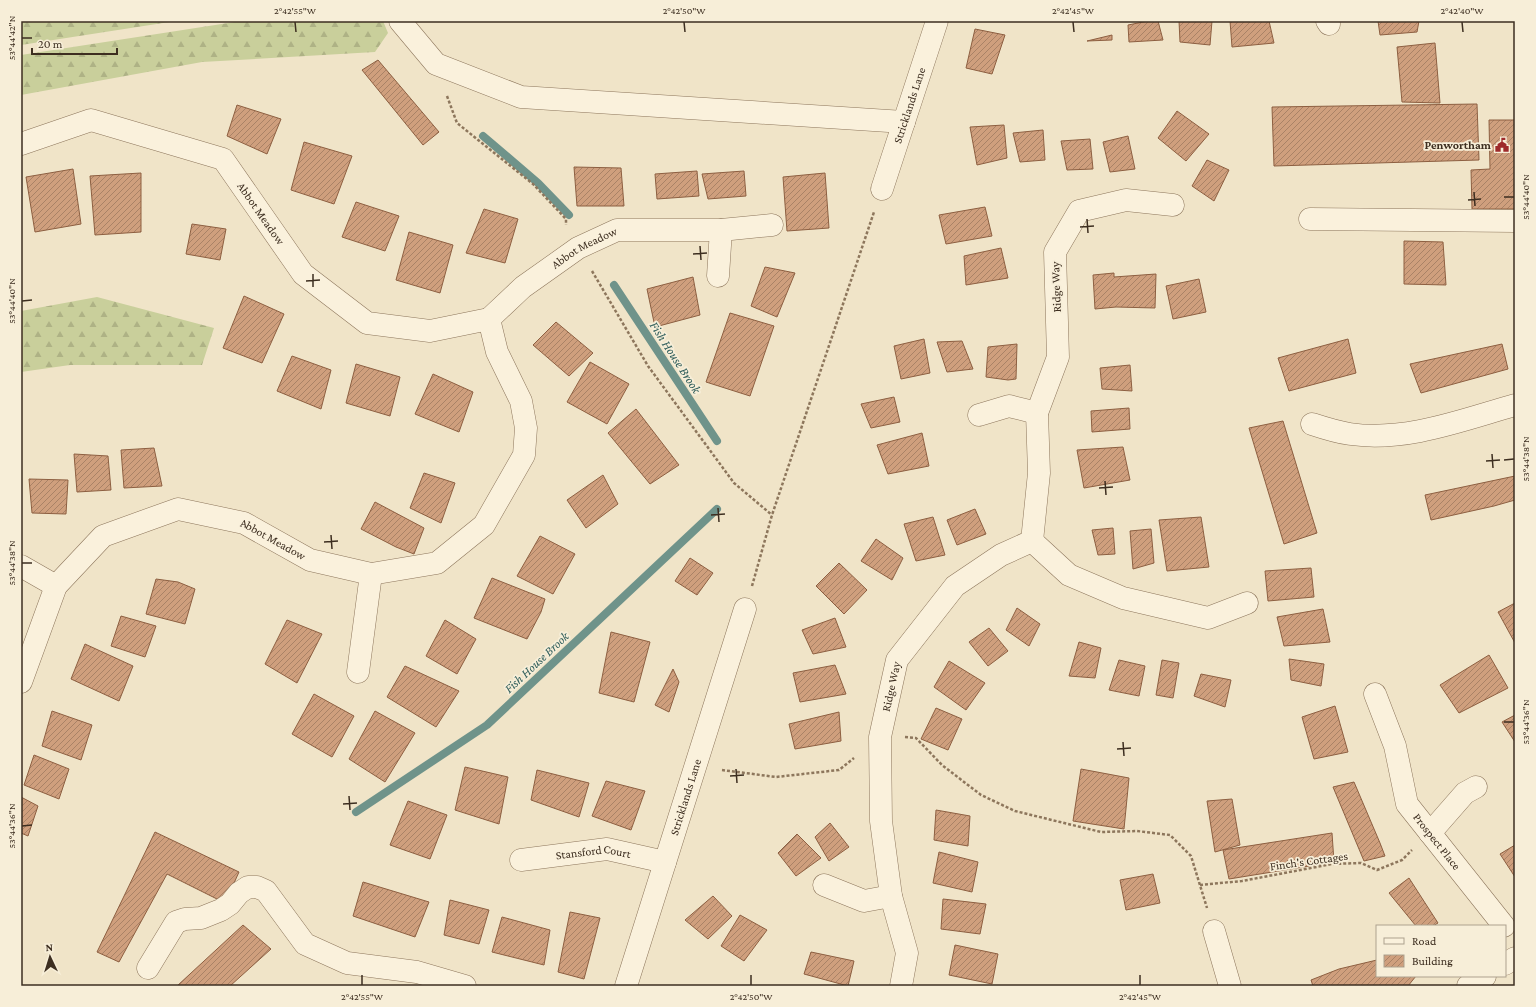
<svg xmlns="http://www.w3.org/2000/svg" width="1536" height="1007" font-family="'Crimson Pro',serif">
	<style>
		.forest { fill: url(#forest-firs) }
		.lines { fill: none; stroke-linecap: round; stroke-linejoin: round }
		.stream { stroke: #6f938a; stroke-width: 8 }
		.building { fill: url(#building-hatch); stroke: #8d5f41 }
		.minor-casing { stroke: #8d765c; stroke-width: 23 }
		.path { stroke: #8d765c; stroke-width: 2.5; stroke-dasharray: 3 2; stroke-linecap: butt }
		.minor { stroke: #faf1dc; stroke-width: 22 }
		.ticks { fill: none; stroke: #3d2e20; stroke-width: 1.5 }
		.labels { text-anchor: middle; stroke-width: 3.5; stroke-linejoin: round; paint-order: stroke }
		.street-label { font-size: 12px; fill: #3d2e20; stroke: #f7eed8 }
		.poi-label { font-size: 12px; font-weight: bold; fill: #3d2e20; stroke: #f7eed8; text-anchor: end }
		.water-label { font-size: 13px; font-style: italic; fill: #2f5d5a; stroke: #f7eed8 }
		.neatline { fill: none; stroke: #3d2e20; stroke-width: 1.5 }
		.ticks-label { font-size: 10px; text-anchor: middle; fill: #3d2e20 }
	</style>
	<defs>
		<pattern id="forest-firs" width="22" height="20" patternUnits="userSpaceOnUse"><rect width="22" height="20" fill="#c9cf9b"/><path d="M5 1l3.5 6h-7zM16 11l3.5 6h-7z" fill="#aeb285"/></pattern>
		<pattern id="building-hatch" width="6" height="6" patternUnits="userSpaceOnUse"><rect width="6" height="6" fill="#cf9f7d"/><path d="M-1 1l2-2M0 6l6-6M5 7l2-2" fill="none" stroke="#a98266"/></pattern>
	</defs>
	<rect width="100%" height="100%" fill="#f0e4c8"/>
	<path class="forest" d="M21,21H176L21,45Z
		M241,21H383L388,33L375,52L202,62L21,95V55Z
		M97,297L214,328L202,365H70L21,372V311Z"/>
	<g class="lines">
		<path class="stream" d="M483,136L538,183L569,215
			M614,285L717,441
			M356,812L487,725L717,509"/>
	</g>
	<path class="building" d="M1148,21H1158L1163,40L1129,42L1128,25Z
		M1179,21H1212L1210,45L1180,42Z
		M1230,21H1269L1274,43L1232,47Z
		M1378,21H1419L1417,32L1380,35Z
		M975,29L1005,35L992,74L966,68Z
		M1112,35V40L1087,41Z
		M1435,43L1440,103L1402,102L1397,47Z
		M378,60L439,132L423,145L362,70Z
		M1477,104L1479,160L1274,166L1272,107Z
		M237,105L281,119L267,154L227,136Z
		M1177,111L1209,134L1186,161L1158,138Z
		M1489,120H1515V209H1472L1471,170L1490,169Z
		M1004,125L1007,158L977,165L970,127Z
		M1043,130L1045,160L1020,162L1013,133Z
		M1128,136L1135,169L1110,172L1103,142Z
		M1090,139L1093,169L1067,170L1061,141Z
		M304,142L352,156L334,204L291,190Z
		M1207,160L1229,170L1214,201L1192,186Z
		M574,167L621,168L624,206H577Z
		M73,169L81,224L35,232L26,177Z
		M697,171L699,196L657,199L655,174Z
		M744,171L746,196L708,199L702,174Z
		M141,173V232L95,235L90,176Z
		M825,173L829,228L787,231L783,177Z
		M356,202L399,216L385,251L342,237Z
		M985,207L992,236L946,244L939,215Z
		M484,209L518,219L505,263L466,253Z
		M192,224L226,229L220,260L186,254Z
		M409,232L453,245L440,293L396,280Z
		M1404,241L1443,242L1446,285L1404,284Z
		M1001,248L1008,278L966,285L964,256Z
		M765,267L795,273L777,317L751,306Z
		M1114,273V277L1156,274L1155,308L1116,307L1095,309L1093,275Z
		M693,277L700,315L655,327L647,289Z
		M1199,279L1206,312L1173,319L1166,286Z
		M244,296L284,314L262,363L223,348Z
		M730,313L774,326L750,396L706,382Z
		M556,322L593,353L569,376L533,345Z
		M924,339L930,373L901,379L894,346Z
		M1348,339L1356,373L1289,391L1278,358Z
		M962,341L973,369L947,372L937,342Z
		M1017,344L1016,379L1008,380L986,377L988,347Z
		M1502,344L1508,369L1421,393L1410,364Z
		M292,356L331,370L321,409L277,391Z
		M590,362L629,384L607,424L567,402Z
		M356,364L400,377L390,416L346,403Z
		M1130,365L1132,391L1102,389L1100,368Z
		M433,374L473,392L459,432L415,414Z
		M894,397L900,422L871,428L861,404Z
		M1129,408L1130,429L1092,432L1091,411Z
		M636,409L679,465L650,484L608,433Z
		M1283,421L1317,533L1284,544L1249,428Z
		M922,433L929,466L888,474L877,445Z
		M1123,447L1130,480L1084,488L1077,450Z
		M154,448L162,486L124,488L121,450Z
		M74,454L108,456L111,490L77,492Z
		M424,473L455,483L441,523L410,508Z
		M603,475L618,504L586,528L567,500Z
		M1515,476V500L1494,506L1431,520L1425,495Z
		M29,479L68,480L66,514L32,513Z
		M375,502L424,528L414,554L396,547L361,529Z
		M975,509L986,534L957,545L947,520Z
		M933,517L945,555L916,561L904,524Z
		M1201,517L1209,567L1167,571L1159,520Z
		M1113,528L1115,554L1098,555L1092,530Z
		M1151,529L1154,563L1133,569L1130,531Z
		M540,536L575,554L553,594L517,576Z
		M876,539L903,558L892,580L861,561Z
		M690,558L713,573L697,595L675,581Z
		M839,563L867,590L844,614L816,586Z
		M1311,568L1314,597L1268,601L1265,571Z
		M492,578L545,599L541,612L527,639L474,618Z
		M156,579L178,582L195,589L185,624L146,614Z
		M1515,603V643L1498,612Z
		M1017,608L1040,624L1029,646L1006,630Z
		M1323,609L1330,642L1284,646L1277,617Z
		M121,616L156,626L145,657L111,646Z
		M835,618L846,647L813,654L802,630Z
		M287,620L322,634L297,683L265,664Z
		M445,620L476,639L457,674L426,656Z
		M989,628L1008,651L988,666L969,642Z
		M611,632L650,642L634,702L599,693Z
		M1079,642L1101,648L1095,678L1069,676Z
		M85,644L133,666L119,701L71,679Z
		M1489,655L1508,688L1459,713L1440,685Z
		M1289,659L1324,664L1321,686L1291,680Z
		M1119,660L1145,666L1139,696L1109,690Z
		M1162,660L1179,663L1173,698L1156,695Z
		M949,661L985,683L966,710L934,687Z
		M835,665L846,694L800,702L793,673Z
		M405,666L459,691L436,727L387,697Z
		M673,669L679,682L669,712L655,705Z
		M1201,674L1231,680L1225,707L1194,696Z
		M314,694L354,716L332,757L292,734Z
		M1335,706L1348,752L1314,759L1302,717Z
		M936,708L962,719L948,750L921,739Z
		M52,711L92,725L81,760L42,746Z
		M375,711L415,733L385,782L349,759Z
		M839,712L841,741L795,749L789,724Z
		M1515,715V742L1502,722Z
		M34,755L69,769L59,799L24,785Z
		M465,767L508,777L499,824L455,810Z
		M1081,769L1129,778L1124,829L1073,821Z
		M537,770L589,783L579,817L531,800Z
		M606,781L645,791L631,830L592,816Z
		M1354,782L1380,843L1385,856L1364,861L1333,787Z
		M21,797L38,806L28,836L21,833Z
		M1232,799L1240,845L1215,852L1207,801Z
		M408,801L447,815L430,859L390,845Z
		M936,810L970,816L968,846L934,840Z
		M830,823L849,847L829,861L815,837Z
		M155,832L239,872L225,903L167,874L119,962L97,952Z
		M1332,833L1334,862L1229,879L1223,850Z
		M797,834L821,858L796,876L778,853Z
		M1515,845V877L1500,854Z
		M939,852L978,862L972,892L933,883Z
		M1153,874L1160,903L1126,910L1120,880Z
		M1409,878L1438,923L1433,926H1416L1389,893Z
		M363,882L429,902L415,937L353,916Z
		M713,896L732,916L708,939L685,920Z
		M943,899L986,904L980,934L941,929Z
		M450,900L489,910L479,944L444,935Z
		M570,912L600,918L584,979L558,972Z
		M740,915L767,930L744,961L721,946Z
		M502,917L550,930L544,965L492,952Z
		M243,925L271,949L230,986H177Z
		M955,945L998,954L992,984L949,975Z
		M811,952L854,961L848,986L804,974Z
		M1377,960V976H1416L1408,986H1313L1311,980L1339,969Z"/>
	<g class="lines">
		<defs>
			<g id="minor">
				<path d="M400,21L436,64L521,97L904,122"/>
				<path d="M1327,21L1329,24"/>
				<path id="s1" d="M21,144L91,120L223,159L303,274L367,323L430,331L489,319"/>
				<path id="s2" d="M882,189L937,21"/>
				<path d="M1310,219L1515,221"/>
				<path d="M718,276L721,230"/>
				<path d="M979,415L1009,406L1037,413"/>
				<path d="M1312,424C1324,428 1337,432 1350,434C1406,442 1462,420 1515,405"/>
				<path d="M1032,541L1069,575L1123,598L1208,618L1247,603"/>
				<path d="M21,566L56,586"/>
				<path d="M358,672L371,574"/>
				<path id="s3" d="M21,682L56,586L103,536L178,509L244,523L310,560L371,574L437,563L484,525L524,455L526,428L521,401L497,352L489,319L523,287L578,248L617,230H721L772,225"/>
				<path id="s4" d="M1375,694L1395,746L1407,804L1504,926"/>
				<path d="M1430,833L1465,793L1476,787"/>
				<path id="s5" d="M521,860L607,849L665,862"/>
				<path d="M824,885L864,901L891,896"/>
				<path d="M1214,931L1230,986"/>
				<path d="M1505,964L1515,958"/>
				<path d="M148,968L176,922L185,919L201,918L221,910L230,904L239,893L248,887H257L266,891L305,944L347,963L417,972L465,986"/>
				<path id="s6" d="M626,986L745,609"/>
				<path id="s7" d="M901,986L907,953L891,896L881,821L880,737L897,660L955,586L1001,555L1032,541L1039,473L1037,413L1058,357L1055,252L1079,211L1126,200L1173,205"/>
				<path d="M1468,986L1485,976"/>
			</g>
		</defs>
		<use href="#minor" class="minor-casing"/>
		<path class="path" d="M447,96L457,123L533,184L566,219V225
			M592,271L648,366L734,483L772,515
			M752,586L772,515L874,212
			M905,737L916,738L942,765L981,795L1015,811L1101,832L1137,831L1170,835L1191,856L1207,908
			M722,770L776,777L839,770L854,758
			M1200,885L1242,881L1332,864L1361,863L1377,870L1402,860L1412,850"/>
		<use href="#minor" class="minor"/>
	</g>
	<path class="ticks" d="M295,22L296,32M684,22L685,32M1073,22L1074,32M1462,22L1463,32M22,38H32M1474,192L1475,206M1504,197H1514M1468,200L1481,199M1087,219L1088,233M1080,227L1094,226M700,246L701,260M693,254L707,253M313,274V287M306,281L320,280M22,301L32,300M1492,454L1493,468M1504,460L1514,459M1486,461L1500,460M1105,481L1106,495M1099,488L1113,487M718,508L719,522M711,515L725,514M331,535L332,549M324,542L338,541M22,563H32M1504,722H1514M1123,742L1124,756M1117,749L1131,748M736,769L737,783M730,776L744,775M349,796L350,810M343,804L357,803M22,826L32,825M362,975V985M751,975V985M1140,975V985"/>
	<defs>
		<symbol id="civic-bare" viewBox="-9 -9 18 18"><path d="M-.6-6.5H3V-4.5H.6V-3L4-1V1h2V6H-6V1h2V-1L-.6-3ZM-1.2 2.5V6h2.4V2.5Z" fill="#9e2a2b" stroke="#f7eed8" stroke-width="2.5" paint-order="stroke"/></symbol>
	</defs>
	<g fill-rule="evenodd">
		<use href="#civic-bare" x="1492" y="135" width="20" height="20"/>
	</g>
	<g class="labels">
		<g class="street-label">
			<text dy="4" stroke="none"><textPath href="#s2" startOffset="88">Stricklands Lane</textPath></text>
			<text dy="4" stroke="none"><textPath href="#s1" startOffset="278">Abbot Meadow</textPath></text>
			<text dy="4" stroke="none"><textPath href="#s3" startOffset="927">Abbot Meadow</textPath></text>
			<text transform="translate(1056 287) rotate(-92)" y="4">Ridge Way</text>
			<text dy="4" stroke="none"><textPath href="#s3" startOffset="351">Abbot Meadow</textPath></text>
			<text dy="4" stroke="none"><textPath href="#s7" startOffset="304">Ridge Way</textPath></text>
			<text dy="4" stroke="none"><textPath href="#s6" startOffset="198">Stricklands Lane</textPath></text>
			<text dy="4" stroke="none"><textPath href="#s4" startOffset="163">Prospect Place</textPath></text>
			<text dy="4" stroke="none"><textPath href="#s5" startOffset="73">Stansford Court</textPath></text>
			<text transform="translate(1309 861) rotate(-8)" y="4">Finch's Cottages</text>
		</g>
		<g class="poi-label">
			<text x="1491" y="149">Penwortham</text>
		</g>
		<g class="water-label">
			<text transform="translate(676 357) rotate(57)" y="5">Fish House Brook</text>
			<text transform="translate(536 662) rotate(-43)" y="5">Fish House Brook</text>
		</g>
	</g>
	<rect width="1536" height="1007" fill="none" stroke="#f7eed8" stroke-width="44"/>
	<rect x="1376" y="925" width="130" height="52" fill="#f7eed8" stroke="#ada18e"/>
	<rect x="1384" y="938" width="20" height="6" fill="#faf1dc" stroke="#ada18e"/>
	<text x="1412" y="945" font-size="12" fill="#3d2e20">Road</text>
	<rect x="1384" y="955" width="20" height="12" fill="url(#building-hatch)" stroke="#ada18e"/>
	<text x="1412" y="965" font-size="12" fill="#3d2e20">Building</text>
	<g transform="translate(50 957) rotate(356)" stroke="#f7eed8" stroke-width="3" paint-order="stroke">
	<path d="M0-3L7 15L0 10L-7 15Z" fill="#3d2e20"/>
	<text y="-6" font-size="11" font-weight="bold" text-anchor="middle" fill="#3d2e20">N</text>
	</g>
	<path d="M32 48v6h85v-6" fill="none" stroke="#3d2e20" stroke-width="2"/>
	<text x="38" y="48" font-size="12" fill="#3d2e20" stroke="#f7eed8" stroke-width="3" paint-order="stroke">20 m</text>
	<rect x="22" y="22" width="1492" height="963" class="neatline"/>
	<g class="ticks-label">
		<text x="295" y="14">2°42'55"W</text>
		<text x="684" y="14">2°42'50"W</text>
		<text x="1073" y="14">2°42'45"W</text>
		<text x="1462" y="14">2°42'40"W</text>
		<text transform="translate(11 38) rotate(-90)" y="4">53°44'42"N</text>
		<text transform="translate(1525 197) rotate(-90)" y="4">53°44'40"N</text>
		<text transform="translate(11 301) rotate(-90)" y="4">53°44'40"N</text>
		<text transform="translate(1525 459) rotate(-90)" y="4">53°44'38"N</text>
		<text transform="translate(11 563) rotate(-90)" y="4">53°44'38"N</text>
		<text transform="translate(1525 722) rotate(-90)" y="4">53°44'36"N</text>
		<text transform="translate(11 826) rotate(-90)" y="4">53°44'36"N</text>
		<text x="362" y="1000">2°42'55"W</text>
		<text x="751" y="1000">2°42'50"W</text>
		<text x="1140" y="1000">2°42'45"W</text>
	</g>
</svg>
